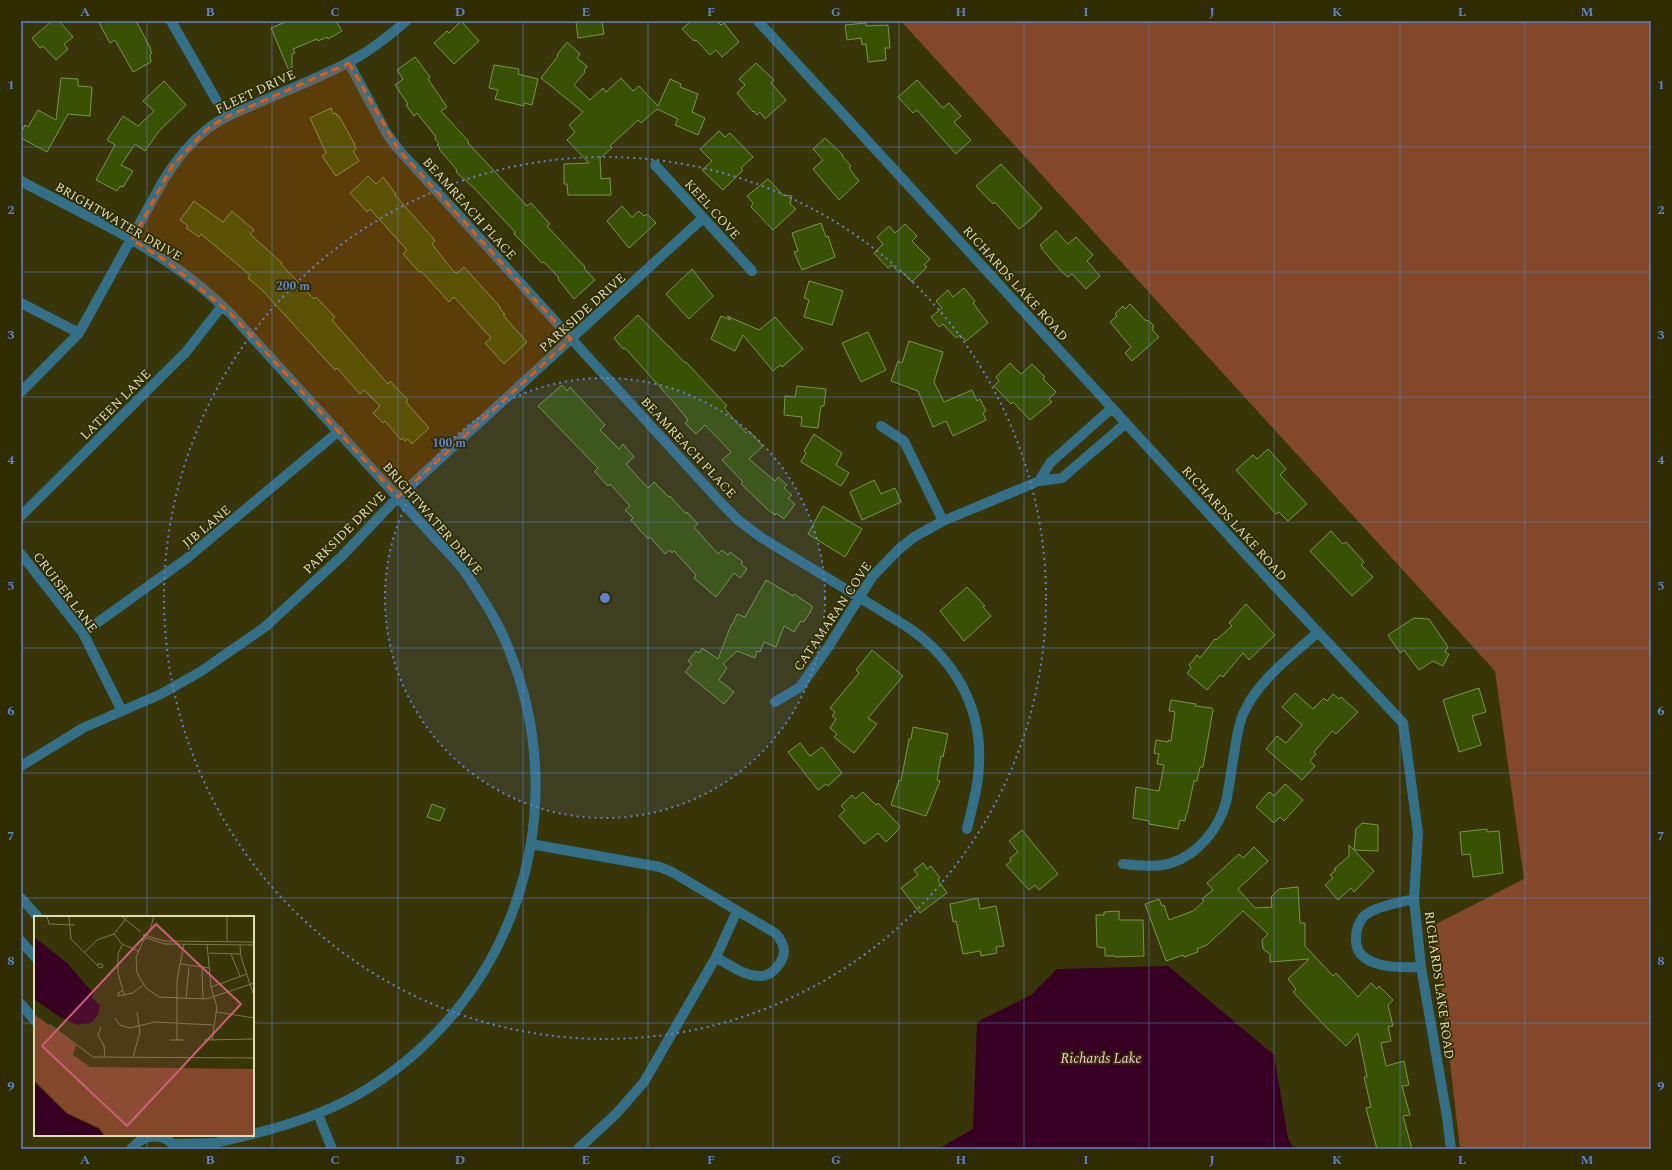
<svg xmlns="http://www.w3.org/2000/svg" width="1672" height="1170" font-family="Spectral,serif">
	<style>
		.green { fill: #824829 }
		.water { fill: #370023 }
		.building { fill: #395104; stroke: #78954c }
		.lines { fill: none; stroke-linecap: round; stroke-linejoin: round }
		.minor { stroke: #336f87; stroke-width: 10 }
		.marked { fill: #e8590c; fill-opacity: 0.2; stroke: #e8590c; stroke-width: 3; stroke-dasharray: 8 5; stroke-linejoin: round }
		.grid { fill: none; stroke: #6180cc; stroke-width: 1; stroke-opacity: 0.55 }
		.ring { fill: none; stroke: #6180cc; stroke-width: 2; stroke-dasharray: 2 4 }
		.labels { text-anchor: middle; stroke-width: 3.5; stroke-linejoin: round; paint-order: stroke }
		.street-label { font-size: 13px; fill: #deddb6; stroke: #2e2c00 }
		.water-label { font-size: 14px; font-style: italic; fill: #fec2e0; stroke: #2e2c00 }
		.inset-road { fill: none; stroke: #7a794e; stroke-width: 1 }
		.view { fill: #cc5d7b; fill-opacity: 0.15; stroke: #cc5d7b; stroke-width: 2 }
		.inset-edge { fill: none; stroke: #deddb6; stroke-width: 2 }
		.centre { fill: #6180cc; stroke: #2e2c00; stroke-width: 2 }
		.ring-label { font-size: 12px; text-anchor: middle; font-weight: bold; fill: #6180cc; stroke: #2e2c00; stroke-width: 3.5; stroke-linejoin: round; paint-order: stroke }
		.neatline { fill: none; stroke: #6180cc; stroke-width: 1.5 }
		.grid-label { font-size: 13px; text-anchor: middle; font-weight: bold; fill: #6180cc }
	</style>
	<rect width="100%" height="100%" fill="#383608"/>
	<path class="green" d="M901,21H1651V1149H1460L1434,925L1524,879L1495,671Z"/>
	<path class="water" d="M1168,966L1274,1055L1288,1138L1294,1149H938L973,1129L977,1022L1031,995L1057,969Z"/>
	<path class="building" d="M52,21H59L73,37L64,44L68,49L56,60L43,46L40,48L32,38Z
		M98,21H136L151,49L150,50L152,53L150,55L151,62L133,72L115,40L110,43Z
		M288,21H336L342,31L328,39L327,37L318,41L317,39L293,49L295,53L292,54V78L271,28Z
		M461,21L479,41L454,64L434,43L447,31L449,33Z
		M576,21H602L604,34L578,38Z
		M691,21H717L721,25L724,23L739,42L722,57L716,50L710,55L696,40L694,41L682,29Z
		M866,23V26L888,25L890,48H885L886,60L868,62L866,44L862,45L861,38L847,40L845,25Z
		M567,42L580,54L577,58L587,66L584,71L585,72L574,85L590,100L603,88L606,92L621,78L633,91L639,86L658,106L670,79L681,84L680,87L698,94L692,112L705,118L698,135L675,125L678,119L657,109L641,123L638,120L610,146L612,148L600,158L601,179L610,178L611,195H568L567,184H564V164L589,163L567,140L575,132L569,125L583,112L541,78L558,56L557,55Z
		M415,57L430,77L428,79L447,107L441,111L469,142L468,143L527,206L531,203L550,224L547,226L585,267L584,268L595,280L574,299L558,279L559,278L544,262L542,263L526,246L514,234L515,232L475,189L456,172L457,170L439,149L440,148L437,145L439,144L435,139L436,137L417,113L414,116L406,105L408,104L395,85L403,79L397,70Z
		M756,63L774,80L771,83L786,100L765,119L760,112L757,115L754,111L753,112L737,93L745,85L739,79Z
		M494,65L519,69L518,74L538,79L532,105L524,103V106L495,99L498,90L489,88Z
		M61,78L78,79V86L92,87L90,116L68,114L47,152L21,138V133L25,125L28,127L38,110L56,120Z
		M917,80L943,108L949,103L961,116L954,122L971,140L956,154L917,110L913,113L898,97Z
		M164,81L186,105L159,131L145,151L135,144L121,165L133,171L123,187L120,186L117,191L96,180L115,145L107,140L123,116L138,126L154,111L143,101Z
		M331,108L333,114L336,113L337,116H339L355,145H354L356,149L353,151L359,161L336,176L322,156L326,153L310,118Z
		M719,131L725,137L730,133L753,157L741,168L743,170L723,190L702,170L712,161L700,149Z
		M825,138L843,155L842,156L851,166L849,168L859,181L839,200L813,169L823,160L813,149Z
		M1001,164L1042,208L1035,214L1036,215L1019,229L995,202L993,204L976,186Z
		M368,176L376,184L383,177L396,194L395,195L433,238L435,241L432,244L454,272L457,273L464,267L501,308L500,309L505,314L503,315L527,342L504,364L485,343L491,338L454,297L449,302L421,271L420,273L403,254L407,250L370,209L367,212L350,193Z
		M768,179L783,195L792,196L790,204L796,209L773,230L751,207L753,203L747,196Z
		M194,201L223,222L232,211L254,230L250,234L282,263L281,264L314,299L316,297L335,317L332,320L388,384L390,381L408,400L406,402L429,428L412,444L408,439L405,441L403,438L401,440L385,421L383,423L373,413L380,406L364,390L360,394L337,368L335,370L263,291L248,278L250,275L201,234L199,237L186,228L188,226L180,220Z
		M622,206L632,217L639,211L644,216L647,214L656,223L629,248L607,221Z
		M821,223L826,237L828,236L835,257L802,270L794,252L798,251L792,233Z
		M905,224L917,236L912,241L930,259L924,265L927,267L912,282L901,271L899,273L892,265L888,268L874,253L883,244L877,237L889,226L895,233Z
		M1056,231L1068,244L1076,237L1093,255L1087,261L1100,276L1086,289L1072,274L1068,277L1061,271L1041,248L1042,247L1040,245Z
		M692,269L713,296L689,319L666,294Z
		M809,281L843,291L832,325L804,317L809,300L804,298Z
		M964,288L975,301L973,303L988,323L966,341L960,335L956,338L943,324L939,327L931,317L942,308L936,301L948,290L953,297Z
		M1130,304L1145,320L1149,321L1153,325V331L1159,337L1132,361L1125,353L1131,347L1110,322L1117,316L1115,314L1123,306L1125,309Z
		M638,315L668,346H669L685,363L686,362L727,406L724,408L746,433L749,431L761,444L762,447L749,459L775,481L778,477L787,485L784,488L792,495L788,498L795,504L784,519L776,513L775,515L767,509L741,484L743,482L722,460L731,452L705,425L696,434L685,423L688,420L676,405L625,348L623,349L614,338Z
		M721,316L731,320L727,316L759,330L775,317L803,349L782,367L780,365L773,371L743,335L735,351L711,339Z
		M868,332L886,370L861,382L842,343Z
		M909,341L943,352L934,382L944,402L972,390L977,401L980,399L986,411L983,413L986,420L953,436L946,421L933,427L918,391L891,381L898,361L902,363Z
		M1010,363L1021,374L1032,364L1045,377L1043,379L1056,392L1049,399L1052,402L1030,420L1013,402L1011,404L994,386L999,381L996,377Z
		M562,385L567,391L570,387L605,425L600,430L619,449L623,444L634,457L626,464L648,488L654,482L669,497L670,496L686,514L687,512L698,524L694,527L718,554L722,550L728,555L730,552L743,562L741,564L747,569L740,578L734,573L716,597L694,578L696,575L674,551L672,553L670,550L665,554L650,537L648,539L631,520L633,518L625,510L630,506L610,484L608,486L595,472V471L598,468L538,406Z
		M797,386L826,389L824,406H821L818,428L801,426L802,417L784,415L785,396L795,397Z
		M814,434L842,453L836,465L849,473L841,486L801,462L806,453L804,451Z
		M1268,449L1286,469L1280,475L1307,504L1288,521L1279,512L1276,514L1236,470L1253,455L1257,459Z
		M874,480L881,494L895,488L901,502L862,520L850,492Z
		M823,506L862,529L845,557L808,534Z
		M1331,531L1343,544L1346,542L1364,562L1361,565L1373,577L1352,596L1310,551Z
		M766,580L793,596L794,594L812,606V609L804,622L801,621L794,632L784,626L776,647L764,642L760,652L757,651L755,658L737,651L723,664L727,668L719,680L734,692L724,704L685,672L692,664L688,661L696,651L699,653L702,648L718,659L731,625H732L737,614L745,617Z
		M967,587L985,606L983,607L991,616L964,641L940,611Z
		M1246,604L1275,635L1249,660L1243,653L1223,677L1220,675L1207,690L1187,673L1191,668L1189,665L1197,655L1200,658L1215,639L1216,640L1232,626L1229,623Z
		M1414,618L1429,619L1448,647L1445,652L1449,654L1443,666L1433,661L1419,670L1404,650L1400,653L1388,635Z
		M872,650L903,676L868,718L877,724L854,753L834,737L837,734L830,728L836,719L832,716L835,712L830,708L859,673L856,670Z
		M1479,688L1486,712L1472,716L1481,745L1459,752L1443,700Z
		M1295,693L1313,709L1324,698L1327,701L1333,694L1339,699L1341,697L1358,712L1336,734L1332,731L1314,752L1316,754L1310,761L1315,766L1302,780L1266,749L1277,736L1286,743L1302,725L1282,707Z
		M1171,700L1196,704L1195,706L1212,708L1213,710L1203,767H1200L1197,781H1194L1187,814H1186L1185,821L1180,820L1178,829L1149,824V821L1133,818L1136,787L1159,791L1164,765L1157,764L1159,754L1154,753L1156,740L1168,742V740L1171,741L1175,712L1169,711Z
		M913,727L948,734L943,757L941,756L937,780L940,781L926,816L891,805L899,780L901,781L909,739H911Z
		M800,743L810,756L822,747L842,773L828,786L826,784L818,790L788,752Z
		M1285,784L1303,800L1284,821L1280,817L1274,823L1256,807L1267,794L1270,792L1274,796Z
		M863,792L876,805L878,803L900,826L898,829V830L886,842L878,833L864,844L839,816L845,810L841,806L852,795L855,799Z
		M432,804L445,809L440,821L427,817Z
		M1362,823L1378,825V851L1354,850L1356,829Z
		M1487,829V832L1499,831L1503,873L1473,877L1470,854L1462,855L1460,832Z
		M1022,830L1058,874L1039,890L1035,885L1029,890L1006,865L1011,861L1010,858L1018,852L1009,841Z
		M1349,845L1374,871L1354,892L1351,888L1338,900L1325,885L1333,878L1330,875L1336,870L1334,869L1349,856Z
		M1254,847L1268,861L1238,889L1255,908L1272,907L1271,897L1279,889L1298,887L1300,923H1305V946L1333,976L1336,973L1358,997L1371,983L1377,989L1379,986L1393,1000L1388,1005L1393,1026L1388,1027L1391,1041L1381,1043L1386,1066L1404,1061L1409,1085L1402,1086L1410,1115L1403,1116L1412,1149H1377L1366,1108L1371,1107L1364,1077H1367L1358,1033L1346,1046L1325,1026L1293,992L1296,989L1288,979L1309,959L1270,962V954L1263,949L1262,940L1268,934L1243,911L1207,945L1197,949L1198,952L1184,957L1183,955L1166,961L1145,904L1159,899L1162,906L1164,905L1169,920L1193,911L1204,901L1202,899L1213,890L1207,883L1239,854L1243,858Z
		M923,863L927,869L931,866L940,878L938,880L947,893L920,913L901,888L918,875L914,870Z
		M978,898L980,909L996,906L1004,946L996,947L997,953L981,956L980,951L963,954L956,921L953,922L950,904Z
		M1119,911V920H1143L1144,956L1115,957V956H1105V948L1097,947L1096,915H1104V912Z"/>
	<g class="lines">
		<path class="minor" d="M171,21L226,117
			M758,21L1274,585L1403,723L1418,833L1414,899L1421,967L1447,1117L1451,1149
			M349,63L387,134L399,150L723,505L738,520L762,538L906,626C953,657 982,706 979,763C979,785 972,807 967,829
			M655,165L752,271
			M21,181C69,207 120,230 166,261C189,276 210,294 230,313L463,569C480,594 498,621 509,650C576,815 513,1005 357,1095C325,1113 289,1125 253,1134
			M21,303L79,333
			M21,392L79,333L163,181C175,161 189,144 206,130C222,117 242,110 260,102C290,89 321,77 349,62C370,51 388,37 406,21
			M881,426L904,441L943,521
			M1039,481L1050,463L1112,408
			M21,516L186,352L222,306
			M21,554L83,633L122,711
			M83,633L186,559L339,431
			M775,702L800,687L829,646L872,577L898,550L914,537L943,521L1039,481L1062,478L1126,423
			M21,766L83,728L161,694L200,672L265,627L342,556L398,497L703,218
			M531,844L660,867L672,872L775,933C780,938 784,944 784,952C783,962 772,976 762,976C746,977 729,965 716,957
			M1123,864C1138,865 1156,868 1171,863C1198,855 1219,828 1226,802C1229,788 1231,773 1233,760C1236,744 1237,727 1244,712C1259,679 1292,656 1318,632
			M21,898L38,917
			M1414,899C1401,902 1373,907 1364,916C1358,923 1356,929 1356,938C1354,969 1400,968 1421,967
			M21,941L35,957
			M21,1004L35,1021
			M318,1114L332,1149
			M215,1143L250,1135
			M172,1144L215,1143L207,1149
			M131,1149C143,1134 165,1131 176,1149
			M578,1149L616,1114L644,1082L716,957L737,911"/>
	</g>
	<path class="marked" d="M349,63L399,150L571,339L398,497L230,313L166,261L132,240L172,166L207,129L226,117Z"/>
	<path class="grid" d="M147,21V917M272,21V1149M398,21V1149M523,21V1149M648,21V1149M773,21V1149M899,21V1149M1024,21V1149M1149,21V1149M1274,21V1149M1400,21V1149M1525,21V1149M21,147H1651M21,272H1651M21,397H1651M21,522H1651M21,648H1651M21,773H1651M21,898H1651M21,1023H35M253,1023H1651M147,1135V1149"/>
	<circle cx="605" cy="598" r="220" fill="#6180cc" fill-opacity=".12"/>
	<g class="ring">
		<circle cx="605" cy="598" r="220"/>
		<circle cx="605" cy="598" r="441"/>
	</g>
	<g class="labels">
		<g class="street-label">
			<text transform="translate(255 91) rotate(-25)" y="5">FLEET DRIVE</text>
			<text transform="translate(470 208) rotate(48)" y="5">BEAMREACH PLACE</text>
			<text transform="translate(713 209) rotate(48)" y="5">KEEL COVE</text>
			<text transform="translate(119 221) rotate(30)" y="5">BRIGHTWATER DRIVE</text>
			<text transform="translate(1016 283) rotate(48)" y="5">RICHARDS LAKE ROAD</text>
			<text transform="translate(582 312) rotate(-42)" y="5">PARKSIDE DRIVE</text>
			<text transform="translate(115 404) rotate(-45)" y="5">LATEEN LANE</text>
			<text transform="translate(689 447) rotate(47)" y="5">BEAMREACH PLACE</text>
			<text transform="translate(433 518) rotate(49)" y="5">BRIGHTWATER DRIVE</text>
			<text transform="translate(1235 523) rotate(48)" y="5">RICHARDS LAKE ROAD</text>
			<text transform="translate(206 526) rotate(-40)" y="5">JIB LANE</text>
			<text transform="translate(344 532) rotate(-45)" y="5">PARKSIDE DRIVE</text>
			<text transform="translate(66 592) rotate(53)" y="5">CRUISER LANE</text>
			<text transform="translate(832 616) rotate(-56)" y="5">CATAMARAN COVE</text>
			<text transform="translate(1440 985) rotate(82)" y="5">RICHARDS LAKE ROAD</text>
		</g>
		<g class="water-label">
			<text x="1101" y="1063">Richards Lake</text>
		</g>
	</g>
	<g transform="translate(34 916)">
		<rect width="220" height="220" fill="#383608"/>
		<path d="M0,98L42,129L39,139L56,151L220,153V220H71L65,212L33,197L0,164Z" fill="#824829"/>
		<path d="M0,21L33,47L59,77L58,82L66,89L64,99L57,107L43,109L26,101L0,83ZM0,166L33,198L65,213L70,220H0Z" fill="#370023"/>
		<path class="inset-road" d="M13,0L15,8L41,9M35,0L37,23L66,52L69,51L68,48H63M87,0L107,16M144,0H165M116,14L120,0M80,18L88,28L104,35M114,20L130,25L220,26M109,21V25L114,21L113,18L109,19L112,22M113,22L131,28L220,29M109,25L102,41L103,57L112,72L125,81L172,83L220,67M193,26V0M220,26V12M173,28L177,71L183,91L178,124M88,29L84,38V57L90,79M206,29L207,41L220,80M51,36L63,24L80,18L94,0M175,37L206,38M197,38L206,60M147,48L176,52M168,52L169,83M177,71L213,58M88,75L84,77V80L99,77L109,69M152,83L155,51M183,96L220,102M81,102L86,109L96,112L121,106L179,109M15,108L59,141L220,142M67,111L64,119L70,130L71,141M136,124H150M143,124V64L150,28M170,124L220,123M99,141L106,116L103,96"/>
		<path class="view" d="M122,8L207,88L93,210L8,130Z"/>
		<rect width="220" height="220" class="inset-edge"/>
	</g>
	<circle cx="605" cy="598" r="6" class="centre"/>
	<g class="ring-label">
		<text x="293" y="290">200 m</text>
		<text x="449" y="447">100 m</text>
	</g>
	<rect width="1672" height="1170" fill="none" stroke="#2e2c00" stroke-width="44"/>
	<rect x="22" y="22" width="1628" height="1126" class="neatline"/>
	<g class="grid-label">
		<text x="85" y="16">A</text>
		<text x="210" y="16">B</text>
		<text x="335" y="16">C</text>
		<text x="460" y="16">D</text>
		<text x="586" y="16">E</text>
		<text x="711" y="16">F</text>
		<text x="836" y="16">G</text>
		<text x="961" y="16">H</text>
		<text x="1086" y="16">I</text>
		<text x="1212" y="16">J</text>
		<text x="1337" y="16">K</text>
		<text x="1462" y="16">L</text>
		<text x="1587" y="16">M</text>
		<text x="11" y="89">1</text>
		<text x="1661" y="89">1</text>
		<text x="11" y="214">2</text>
		<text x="1661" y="214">2</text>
		<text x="11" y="339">3</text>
		<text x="1661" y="339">3</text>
		<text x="11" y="464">4</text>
		<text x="1661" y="464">4</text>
		<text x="11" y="590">5</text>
		<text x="1661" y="590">5</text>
		<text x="11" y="715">6</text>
		<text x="1661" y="715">6</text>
		<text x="11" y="840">7</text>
		<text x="1661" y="840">7</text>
		<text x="11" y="965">8</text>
		<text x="1661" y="965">8</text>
		<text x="11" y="1090">9</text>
		<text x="1661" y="1090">9</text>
		<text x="85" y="1164">A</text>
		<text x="210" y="1164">B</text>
		<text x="335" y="1164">C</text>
		<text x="460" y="1164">D</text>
		<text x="586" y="1164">E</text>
		<text x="711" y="1164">F</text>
		<text x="836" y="1164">G</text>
		<text x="961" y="1164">H</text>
		<text x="1086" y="1164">I</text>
		<text x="1212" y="1164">J</text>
		<text x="1337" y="1164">K</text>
		<text x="1462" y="1164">L</text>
		<text x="1587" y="1164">M</text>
	</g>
</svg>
